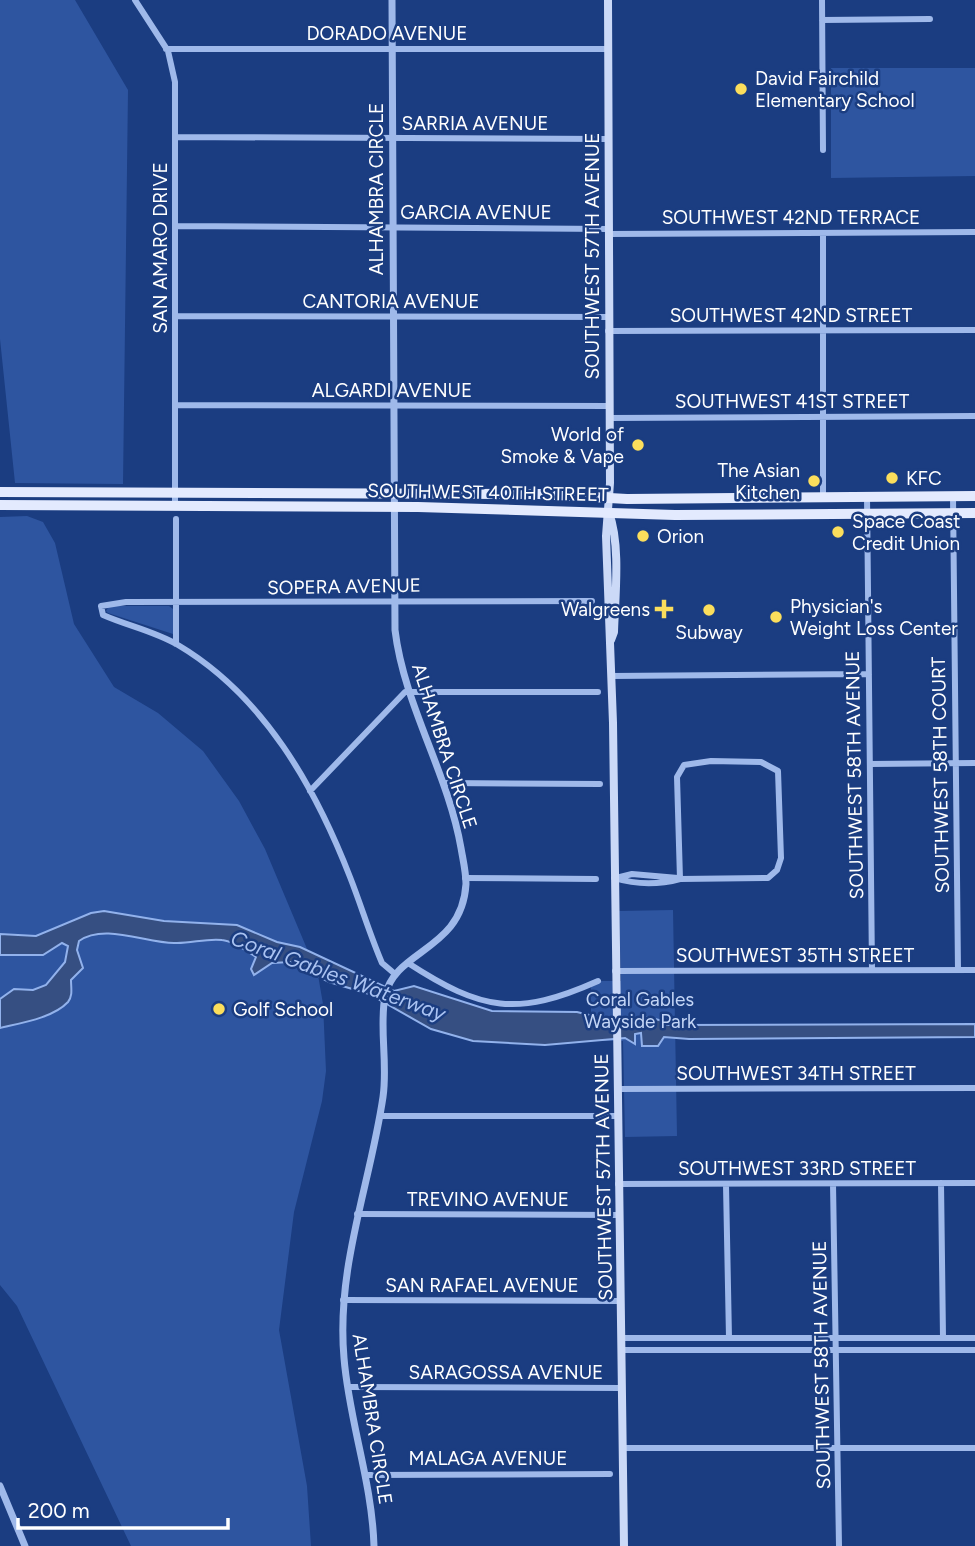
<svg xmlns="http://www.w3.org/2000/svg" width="975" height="1546" font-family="Figtree,sans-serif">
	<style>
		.green { fill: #2e55a0 }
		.water { fill: #364f82; stroke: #92b2ec; stroke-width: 2 }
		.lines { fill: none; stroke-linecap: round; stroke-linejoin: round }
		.minor { stroke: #9fb9ea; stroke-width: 6 }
		.tertiary { stroke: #9fb9ea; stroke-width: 7 }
		.secondary { stroke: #cbd9f7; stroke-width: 8 }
		.primary { stroke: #e3eafe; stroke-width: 10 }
		.poi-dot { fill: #fbde5c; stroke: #1b3d81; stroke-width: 2.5 }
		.labels { text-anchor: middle; stroke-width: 5; stroke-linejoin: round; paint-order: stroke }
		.street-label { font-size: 19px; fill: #fff; stroke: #1b3d81 }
		.poi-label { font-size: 19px; fill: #fff; stroke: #1b3d81; text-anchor: start }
		.park-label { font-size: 19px; fill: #c4d6f7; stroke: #1b3d81 }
		.water-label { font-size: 21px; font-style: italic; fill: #aac3f2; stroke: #1b3d81 }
	</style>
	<rect width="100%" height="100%" fill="#1b3d81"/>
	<path class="green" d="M0,0H75L128,90L123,484L15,483L0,339Z
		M831,68H975V176L831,178Z
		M27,516L43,522L55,543L74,624L114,687L158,713L203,751L239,801L265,849L318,975L323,1004L326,1071L322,1101L294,1212L279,1330L307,1486L311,1546H131L17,1306L0,1285V517Z
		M109,606H169L173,609V634L108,613L106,611Z
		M673,910L677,1136L625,1137L623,1041H591V981H621L619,911Z"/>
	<path class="water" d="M104,911L164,921L237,925L277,942L300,947L394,991L414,986L492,1011L577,1012L635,1026H641L642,1019L648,1017L663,1021L664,1025H674L975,1024V1037L689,1039L664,1037L658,1046H642L641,1033L635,1034V1044L625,1038L545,1045L473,1041L431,1029L369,994L329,982L290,962L272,963L254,975L251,969L256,957C247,951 233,941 222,940C206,938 190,944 174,943C146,943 104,923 79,941L77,950L83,968L71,980C71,988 73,996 68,1002C53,1018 21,1023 0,1028V999L14,989L33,990L46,985L65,962L68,946L62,943L43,955H0V934L36,936L91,913Z"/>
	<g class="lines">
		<path class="minor" d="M135,0L168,51L175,82V506
			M822,0L823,150
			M822,20L930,19
			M166,49H607
			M175,137L607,139
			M175,226L608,229
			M608,234L975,232
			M175,316L608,317
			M608,331L975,330
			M176,405L609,406
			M609,418L975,416
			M867,496L872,970
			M953,496L958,970
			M823,497V233
			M176,519V644
			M611,676L869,674
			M711,761L761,762L778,771L781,858L777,870L768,878L680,879L677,777L684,765Z
			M870,764L975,763
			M444,783L600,784
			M310,791L405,692H598
			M465,878L596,879
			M614,878C637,885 658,885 680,879
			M616,878L632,874L678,878
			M408,963C482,1011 517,1017 598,981
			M615,971L975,970
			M395,974L382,963C370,935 361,905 350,877C315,787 264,696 178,645C154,631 128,626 103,615L101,606L126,602L592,601
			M617,1089L975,1088
			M380,1116H617
			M941,1183L943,1337
			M618,1184L975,1183
			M833,1184L839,1546
			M726,1185L729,1338
			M357,1214L619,1215
			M343,1300L620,1301
			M621,1338H975
			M621,1350H975
			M349,1387L621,1388
			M622,1448H975
			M367,1475L610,1474"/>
		<path class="tertiary" d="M0,1486L25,1546
			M374,1546C372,1481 349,1421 344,1358C336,1267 370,1185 383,1097C388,1063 379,1028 385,996C395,949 462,951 466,884C466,872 463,860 461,848C448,773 404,705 395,630L392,0"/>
		<path class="secondary" d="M608,0L610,483L606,536L613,723L624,1546
			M609,513C621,545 615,597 614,632L611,640"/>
		<path class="primary" d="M0,492L539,494L627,499L975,496
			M0,505L418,507L675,515L975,513"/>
	</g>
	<g class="poi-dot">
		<circle cx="741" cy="89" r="7"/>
		<circle cx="638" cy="445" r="7"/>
		<circle cx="892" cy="478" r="7"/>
		<circle cx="814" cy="481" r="7"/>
		<circle cx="838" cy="532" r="7"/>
		<circle cx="643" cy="536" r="7"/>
		<path d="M660.5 598.5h7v7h7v7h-7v7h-7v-7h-7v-7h7z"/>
		<circle cx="709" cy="610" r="7"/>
		<circle cx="776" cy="617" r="7"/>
		<circle cx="219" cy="1009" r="7"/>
	</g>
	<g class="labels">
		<g class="street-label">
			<text x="387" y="40">DORADO AVENUE</text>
			<text x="475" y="130">SARRIA AVENUE</text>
			<text transform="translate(376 189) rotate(-90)" y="7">ALHAMBRA CIRCLE</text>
			<text x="476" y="219">GARCIA AVENUE</text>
			<text x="791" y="224">SOUTHWEST 42ND TERRACE</text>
			<text transform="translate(160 248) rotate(-90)" y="7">SAN AMARO DRIVE</text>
			<text transform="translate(592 256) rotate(-90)" y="7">SOUTHWEST 57TH AVENUE</text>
			<text x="391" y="308">CANTORIA AVENUE</text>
			<text x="791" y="322">SOUTHWEST 42ND STREET</text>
			<text x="392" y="397">ALGARDI AVENUE</text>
			<text x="792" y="408">SOUTHWEST 41ST STREET</text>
			<text transform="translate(488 492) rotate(1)" y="7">SOUTHWEST 40TH STREET</text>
			<text transform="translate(344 586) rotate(-1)" y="7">SOPERA AVENUE</text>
			<text transform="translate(445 746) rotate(72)" y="7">ALHAMBRA CIRCLE</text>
			<text transform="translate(854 775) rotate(-91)" y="7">SOUTHWEST 58TH AVENUE</text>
			<text transform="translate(940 775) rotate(-91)" y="7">SOUTHWEST 58TH COURT</text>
			<text x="795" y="962">SOUTHWEST 35TH STREET</text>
			<text x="796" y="1080">SOUTHWEST 34TH STREET</text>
			<text x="797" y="1175">SOUTHWEST 33RD STREET</text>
			<text transform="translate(603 1177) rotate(-91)" y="7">SOUTHWEST 57TH AVENUE</text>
			<text x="488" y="1206">TREVINO AVENUE</text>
			<text x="482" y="1292">SAN RAFAEL AVENUE</text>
			<text transform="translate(821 1365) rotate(-91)" y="7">SOUTHWEST 58TH AVENUE</text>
			<text x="506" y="1379">SARAGOSSA AVENUE</text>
			<text transform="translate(373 1419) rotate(81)" y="7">ALHAMBRA CIRCLE</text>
			<text x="488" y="1465">MALAGA AVENUE</text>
		</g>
		<g class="poi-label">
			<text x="755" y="85">David Fairchild<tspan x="755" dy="22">Elementary School</tspan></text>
			<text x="624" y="441" text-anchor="end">World of<tspan x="624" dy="22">Smoke &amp; Vape</tspan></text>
			<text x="800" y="477" text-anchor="end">The Asian<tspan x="800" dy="22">Kitchen</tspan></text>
			<text x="906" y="485">KFC</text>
			<text x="852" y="528">Space Coast<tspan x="852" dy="22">Credit Union</tspan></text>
			<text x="657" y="543">Orion</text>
			<text x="790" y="613">Physician's<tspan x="790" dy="22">Weight Loss Center</tspan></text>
			<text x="650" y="616" text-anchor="end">Walgreens</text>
			<text x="709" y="639" text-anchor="middle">Subway</text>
			<text x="233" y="1016">Golf School</text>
		</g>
		<g class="park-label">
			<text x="640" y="1006">Coral Gables<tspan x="640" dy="22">Wayside Park</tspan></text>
		</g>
		<g class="water-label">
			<text transform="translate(338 976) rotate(20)" y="7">Coral Gables Waterway</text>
		</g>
	</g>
	<path d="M18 1518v10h210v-10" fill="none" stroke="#ffffff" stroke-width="3.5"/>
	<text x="28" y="1518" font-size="21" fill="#ffffff" stroke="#1b3d81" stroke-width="5" paint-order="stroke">200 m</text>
</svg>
